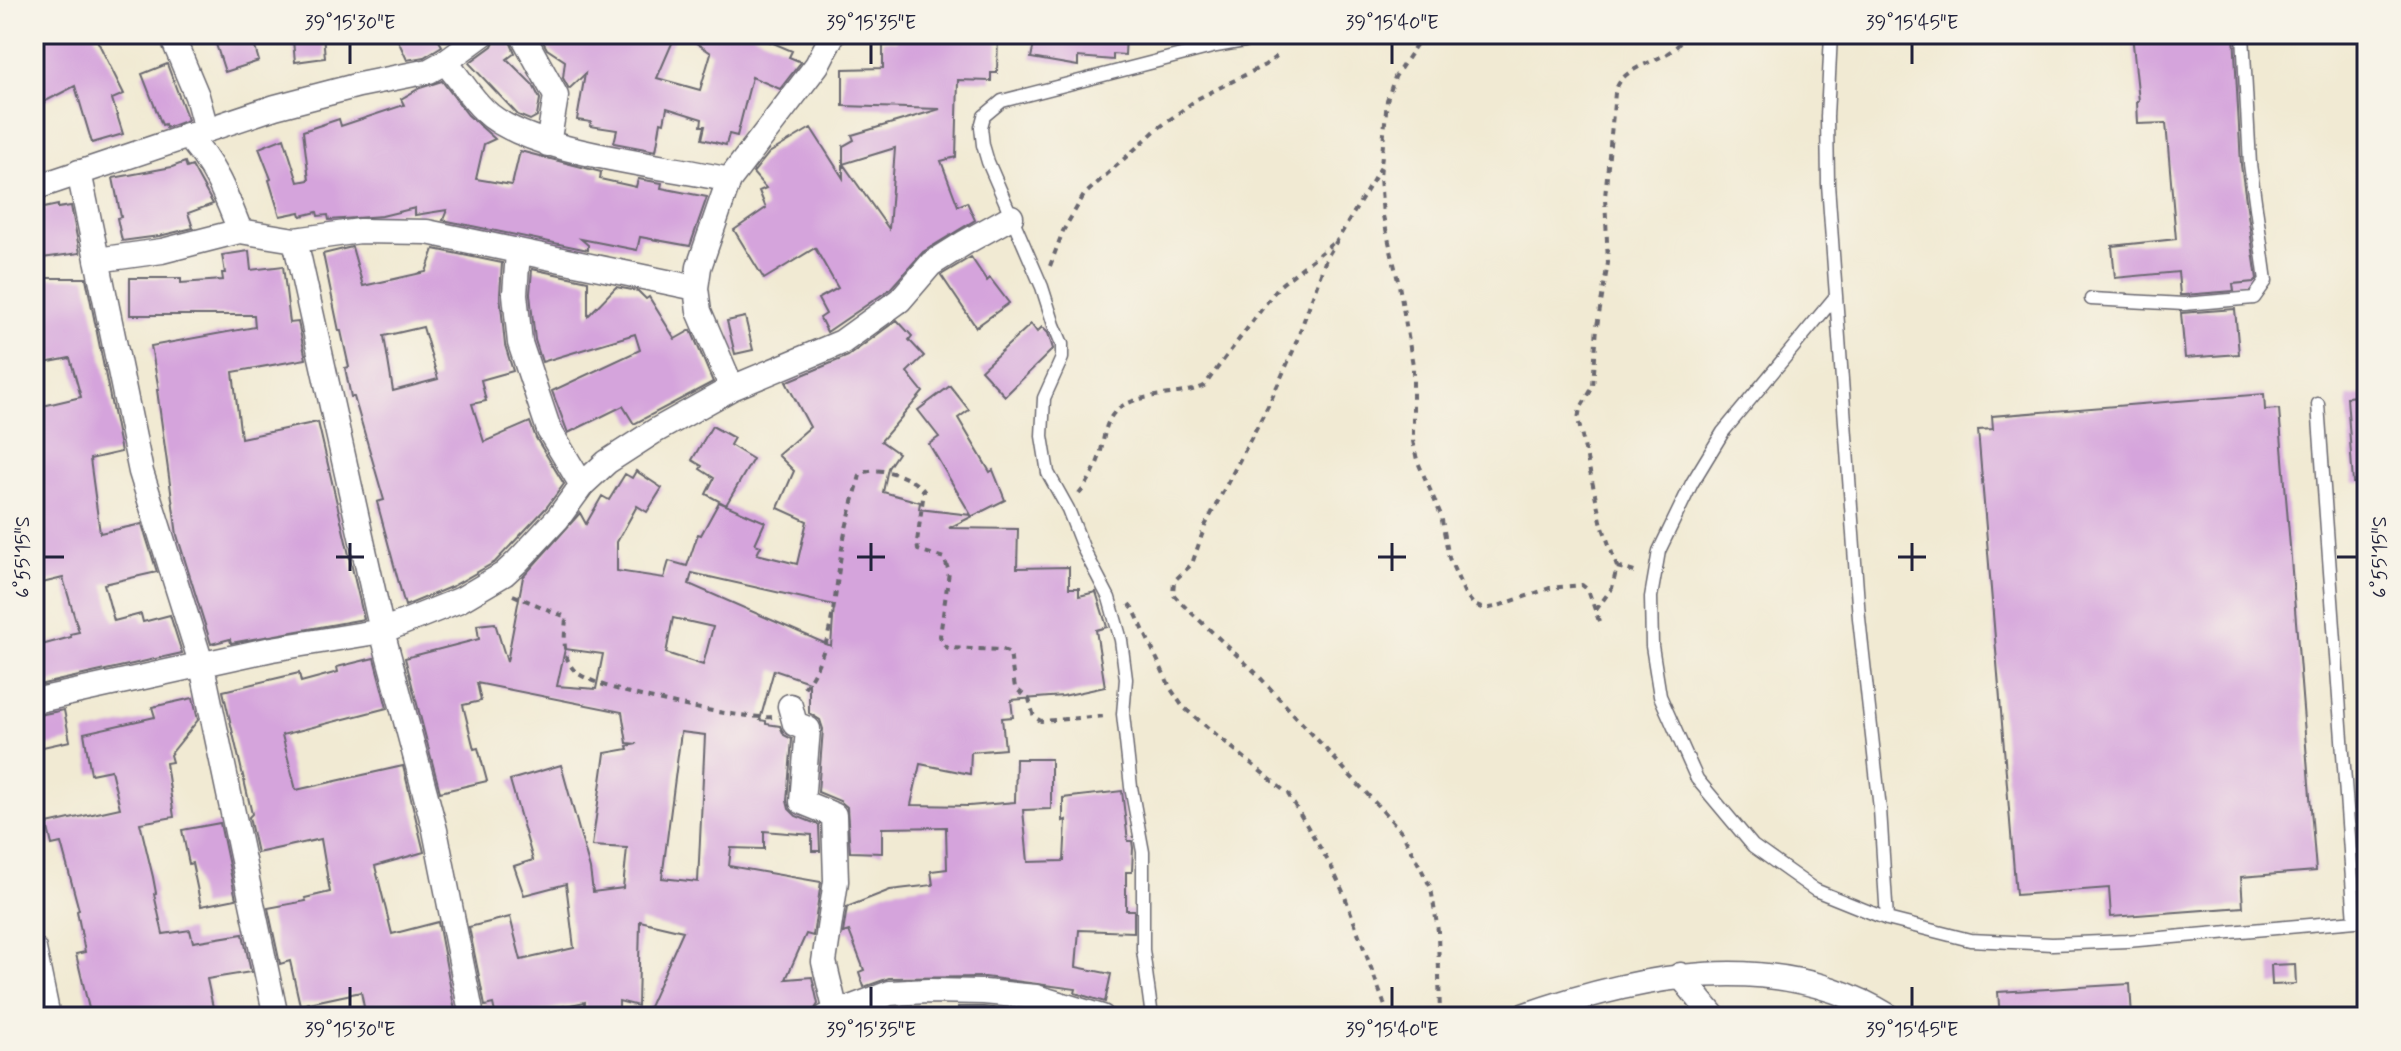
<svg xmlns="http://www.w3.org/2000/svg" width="2401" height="1051" font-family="Mynerve,sans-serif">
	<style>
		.building { fill: #d5a4dc; fill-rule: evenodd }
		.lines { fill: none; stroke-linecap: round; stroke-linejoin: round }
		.lane-casing { stroke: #6a6870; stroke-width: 15 }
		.street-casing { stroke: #6a6870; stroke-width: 27 }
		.path { stroke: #6a6870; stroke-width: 4; stroke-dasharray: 6 6; stroke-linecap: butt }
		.lane { stroke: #fff; stroke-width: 12 }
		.street { stroke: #fff; stroke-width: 24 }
		.ticks { fill: none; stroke: #22223b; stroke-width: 3 }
		.neatline { fill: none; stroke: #22223b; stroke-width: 3 }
		.ticks-label { font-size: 20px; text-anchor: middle; fill: #22223b }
	</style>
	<rect width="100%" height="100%" fill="#f7f3e8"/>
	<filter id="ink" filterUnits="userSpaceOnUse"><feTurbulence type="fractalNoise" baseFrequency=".0125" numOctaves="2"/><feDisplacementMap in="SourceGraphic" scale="16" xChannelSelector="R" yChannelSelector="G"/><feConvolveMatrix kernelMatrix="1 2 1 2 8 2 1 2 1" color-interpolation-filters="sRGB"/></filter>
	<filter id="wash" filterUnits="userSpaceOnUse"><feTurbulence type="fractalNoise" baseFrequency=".006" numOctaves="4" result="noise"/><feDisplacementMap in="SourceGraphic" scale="32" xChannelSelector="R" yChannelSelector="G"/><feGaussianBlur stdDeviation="1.8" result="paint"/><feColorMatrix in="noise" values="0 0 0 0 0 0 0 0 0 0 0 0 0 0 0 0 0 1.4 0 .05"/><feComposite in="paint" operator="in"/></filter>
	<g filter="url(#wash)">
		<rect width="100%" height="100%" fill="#f1ead3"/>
		<g id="blocks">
			<path class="building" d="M34,34H94L124,94L112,99L123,134L92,143L75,86L34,107Z
				M226,34H251L259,61L225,72L214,38Z
				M296,34H323L325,58L295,62L293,40H297Z
				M395,34H435L442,46L424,57L407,60Z
				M498,34H507L515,53L507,59L533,85L540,99L537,116L530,120L518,115L469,63L492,46Z
				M539,34H676L657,78L700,90L711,53L683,34H752L792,51L789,57L801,62L780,89L752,77L737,136L729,134L726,145L702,139L705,126H701L702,119L667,108L664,123L661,122L656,151L614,143L617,130L590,126L591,122L577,120L585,74L569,89L563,78L565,61L547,49Z
				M897,34H998L997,73H991V81L958,80L956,157L941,161L958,206L967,202L975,220L923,252L890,289L827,332L820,318L826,314L818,299L838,288L815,248L764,279L734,230L766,208L759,191L766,188L753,173L769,153L811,128L843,178V164L889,229L895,148L843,164V146L854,140L852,135L940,109L843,106V69L883,68V40L897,41Z
				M1036,34H1126L1125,55L1113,54V60L1078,57V66L1031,58Z
				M2132,34H2234L2241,165L2257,279L2254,282L2233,284L2234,291L2184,295H2180L2178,272L2115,278L2112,246L2176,239L2166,123L2138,124L2137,101H2139Z
				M167,64L188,120L166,128L165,124L162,125L142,74Z
				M442,81L468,115L495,139L484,144L476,179L512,185L520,151L601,172L600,179L636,187L638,179L662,183L661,188L707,197L690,246L640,237L637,250L581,239L588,245V250L443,220L447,210L415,215V208L382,216L329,220L328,215L318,216L317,212L301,216L300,212L280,216L269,180L271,179L259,148L284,138L298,182L309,180L303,131L339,119L341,126L404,105L401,99L420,88Z
				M185,162L187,168L192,166L213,204L188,213L193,228L159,236L122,241L117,218L121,217L113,178L172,167Z
				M58,205V208L71,206L80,253L34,259V210Z
				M352,247L363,286L426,272L434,249L502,263L500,295L505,345L513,371L481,380L486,401L472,404L484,442L530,422L536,438L564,484L546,508L495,562L453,586L405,606L377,502L384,500L354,397H351L345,368L349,367L341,331H339L323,254ZM423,327L438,379L393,391L384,336Z
				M249,251L251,270L283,266L290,323L298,322L306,359L233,372L241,438L318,422L364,619L231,643L230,639L211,644L177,535L157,390H159L151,346L255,327L254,315H130V278H181V283L223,280L222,273H225L222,255Z
				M971,257L987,281L990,278L1009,303L976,327L941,275Z
				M532,269L588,281V316L616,287L638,291L646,299L649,297L675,339L691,330L713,382L634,424L623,406L568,433L552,391L640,350L635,334L542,362L535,340L530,294Z
				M34,278H86L121,452L90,459L100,533L142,524L157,572L104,584L114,621L141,614L143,622L170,615L182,653L34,686V647L71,637L70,634L79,632L63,578L34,585V408L81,397L70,358L34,365Z
				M2235,309L2239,354L2185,358L2181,313Z
				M745,317L753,350L735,354L727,321Z
				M897,320L912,336L909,340L924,356L907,372L923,392L881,441L898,453L888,468L883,492L920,502L919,509L971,515L929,444L939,437L918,410L950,386L969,410L958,418L990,472L993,470L1005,500L949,528L1018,529L1017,568L1069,567V588H1079V596L1096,592L1107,627L1096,630L1105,687L1063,696L1011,700L1013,717L1002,718L1005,749L971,752L970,774L920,764L911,805L969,806L1015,802L1016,759H1051V809L1023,810L1028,862L1064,861L1066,820L1063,821V798L1122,791L1128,841H1132L1133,848L1132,872H1126V910H1134V932L1079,930L1076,967L1111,974L1105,1002L1075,993L1076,989L985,977L889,978L864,987L859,972L864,970L849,931L843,933L847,907L890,890L933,885L931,871L947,869L946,827L882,828V853L850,852L847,807L840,801L818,792L823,729L820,720L809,713V682L774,670L760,720L766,721V724L780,726L784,735L792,739L787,801L789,809L796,816L819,825L820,851H812V835L764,831V849L731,848L729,866L821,882L813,936L806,934L786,979L812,977L818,1004L811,1015L679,1017L648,1009L683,931L640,921L638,1006L619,1001V1017H585V1002L513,1017H496L493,1004L485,1006L469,927L510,917L521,960L574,948L566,884L524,895L514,866L533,860L510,780L561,765L590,869L593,892L623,888L627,848L592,846L605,753L628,749L627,746L637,744L627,743L622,712L477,683L481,701L463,705L474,749L478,748L487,781L440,792L405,658L479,639L477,625L495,623L507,662L523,577L580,513L586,524L602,496L609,500L625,474L632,478L636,471L662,488L647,512L637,506L617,542V571L664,578L669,561L687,566L698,534L701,535L719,502L765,522L755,544L761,546L757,554L797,564L807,521L778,508L794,471L778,455L810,427L786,382L848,356ZM692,573L834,605L831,646L689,584ZM673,618L713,627L703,665L666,653ZM565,649L603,654L596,689L557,686ZM681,732L705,735L698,882L662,878Z
				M1031,324L1037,332L1042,327L1048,333L1053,349L1005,396L981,370Z
				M2264,394L2265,410L2279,409L2316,871L2241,877L2243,907L2111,917L2109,888L2016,895L1978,430L1993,429L1992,416Z
				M2367,395V483H2353L2347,397Z
				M712,426L734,438L730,445L753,459L726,505L706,494L714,478L700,469L702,466L692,460Z
				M374,658L387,708L282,735L296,790L403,766L424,852L375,866L392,934L438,922L455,1011L417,1017H366L361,992L300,1005L290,961L280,964L268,908L306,901L305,898L330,892L321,839L257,853L249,817L252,814L223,691L299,673L301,682L338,672L337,667Z
				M193,698L198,720L170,755L172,762L166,763L174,817L140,823L153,877L156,893L154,894L163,934L190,930L193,942L243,934L251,972L207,979L215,1017H91L76,954L85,952L77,911L79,910L61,843L52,845L47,824L120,808L111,770L91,774L84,733L155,717L152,707Z
				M64,710L70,741L34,749V716Z
				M220,823L236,899L201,906L192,863L189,864L182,830Z
				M2295,964L2296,984L2272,985L2271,965Z
				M2130,984L2132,1017H2000L1998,992Z
				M919,1007L921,1017H889L887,1010Z
				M958,1007H983L1030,1012L1029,1017H958Z"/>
		</g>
	</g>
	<g filter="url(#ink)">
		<use href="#blocks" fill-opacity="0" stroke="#6a6870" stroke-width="2"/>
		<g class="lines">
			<defs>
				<path id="lane" d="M1831,34L1827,117L1828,184L1859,618L1880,809L1887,919
					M1836,296L1723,432L1692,483L1659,551L1651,597L1652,646L1660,696L1697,779L1753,846L1815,890L1887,919L1970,940L2052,944L2127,941L2367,920
					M2091,299L2184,304L2254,298L2266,281L2250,164L2243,34
					M2318,404L2355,921
					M1152,1017L1143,950V852L1131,787L1123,714L1126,679L1121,640L1109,598L1084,550L1068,509L1048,473L1042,436L1044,398L1062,358V344L1054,325L1042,287L988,162L983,145L981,127L984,116L1002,101L1216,46L1284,34"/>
				<path id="street" d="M171,34L197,96L206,129
					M522,34L556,96L548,144
					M445,62L483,34
					M186,135C214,163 226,195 240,231
					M79,172L141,472L202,666L276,1017
					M34,188L275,107L359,85L429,71L445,62C459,77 469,96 484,110C528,154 666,165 729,180
					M295,240L382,631L435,830L472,1017
					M518,252L515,294L520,343L549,430L582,485
					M97,260L162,251L240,231L295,240L360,231L427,232L696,288
					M732,388L699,311L696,288L699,267L729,180L817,65L833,34
					M34,701L272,649L382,631L460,600L504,574L517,562L558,518L582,485L607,462L655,431L732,388L842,342L900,300L931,264L966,242L1011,217
					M790,706L795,724L808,729L802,802L834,815L836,881L824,962L836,1012
					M34,949L48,1017
					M1680,975L1714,1017
					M826,1017L890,993L928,991L984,992L1036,997L1102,1017
					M1520,1017C1639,975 1776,946 1890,1017"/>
			</defs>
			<use href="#lane" class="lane-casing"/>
			<use href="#street" class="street-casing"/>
			<path class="path" d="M1423,34L1395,77L1387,100L1380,177L1383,216L1399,285L1413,365V441L1417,460L1441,515L1449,558L1465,594L1474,605L1484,609L1495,607L1550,588L1582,585L1588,590L1600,624
				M1299,42L1310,34
				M1381,167L1326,259L1293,351L1270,402L1205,526L1192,564L1174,581L1173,594L1181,603L1255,672L1402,832L1431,888L1438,931L1440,1017
				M1050,266L1063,231L1084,195L1156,130L1197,99L1265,65L1281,53
				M1079,494C1088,484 1096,468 1100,455C1105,436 1104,416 1124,405C1149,392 1179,397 1204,386L1279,286L1333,243
				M1617,567L1638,573
				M513,595L566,617C565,635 561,656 574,670C592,691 742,720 772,717
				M1129,604L1134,610L1171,689L1183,707L1288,794L1331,866L1344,894L1389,1017
				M1596,610L1612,588L1617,567L1602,525L1578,419L1580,409L1593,387L1597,326L1608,263L1605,197L1615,93C1622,60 1673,65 1685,34
				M804,688C835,647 834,591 843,543C847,520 855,497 860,475C875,463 913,477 924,491L917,542L918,550L944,558L949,572L940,636L943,644L948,648L1003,650L1010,653L1015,688L1029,699L1034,717L1041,721L1105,716"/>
			<use href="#lane" class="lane"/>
			<use href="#street" class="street"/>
		</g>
	</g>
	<path class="ticks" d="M350,44V64M871,44V64M1392,44V64M1912,44V64M350,543V571M871,543V571M1392,543V571M1912,543V571M44,557H64M336,557H364M857,557H885M1378,557H1406M1898,557H1926M2337,557H2357M350,987V1007M871,987V1007M1392,987V1007M1912,987V1007"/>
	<rect width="2401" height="1051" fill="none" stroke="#f7f3e8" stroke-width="88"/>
	<rect x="44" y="44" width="2313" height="963" class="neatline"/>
	<g class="ticks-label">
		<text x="350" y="29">39°15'30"E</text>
		<text x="871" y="29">39°15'35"E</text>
		<text x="1392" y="29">39°15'40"E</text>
		<text x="1912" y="29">39°15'45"E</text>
		<text transform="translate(22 557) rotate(-90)" y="7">6°55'15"S</text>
		<text transform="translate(2379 557) rotate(-90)" y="7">6°55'15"S</text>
		<text x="350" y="1036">39°15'30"E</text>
		<text x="871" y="1036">39°15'35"E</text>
		<text x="1392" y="1036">39°15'40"E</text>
		<text x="1912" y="1036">39°15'45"E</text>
	</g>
</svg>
